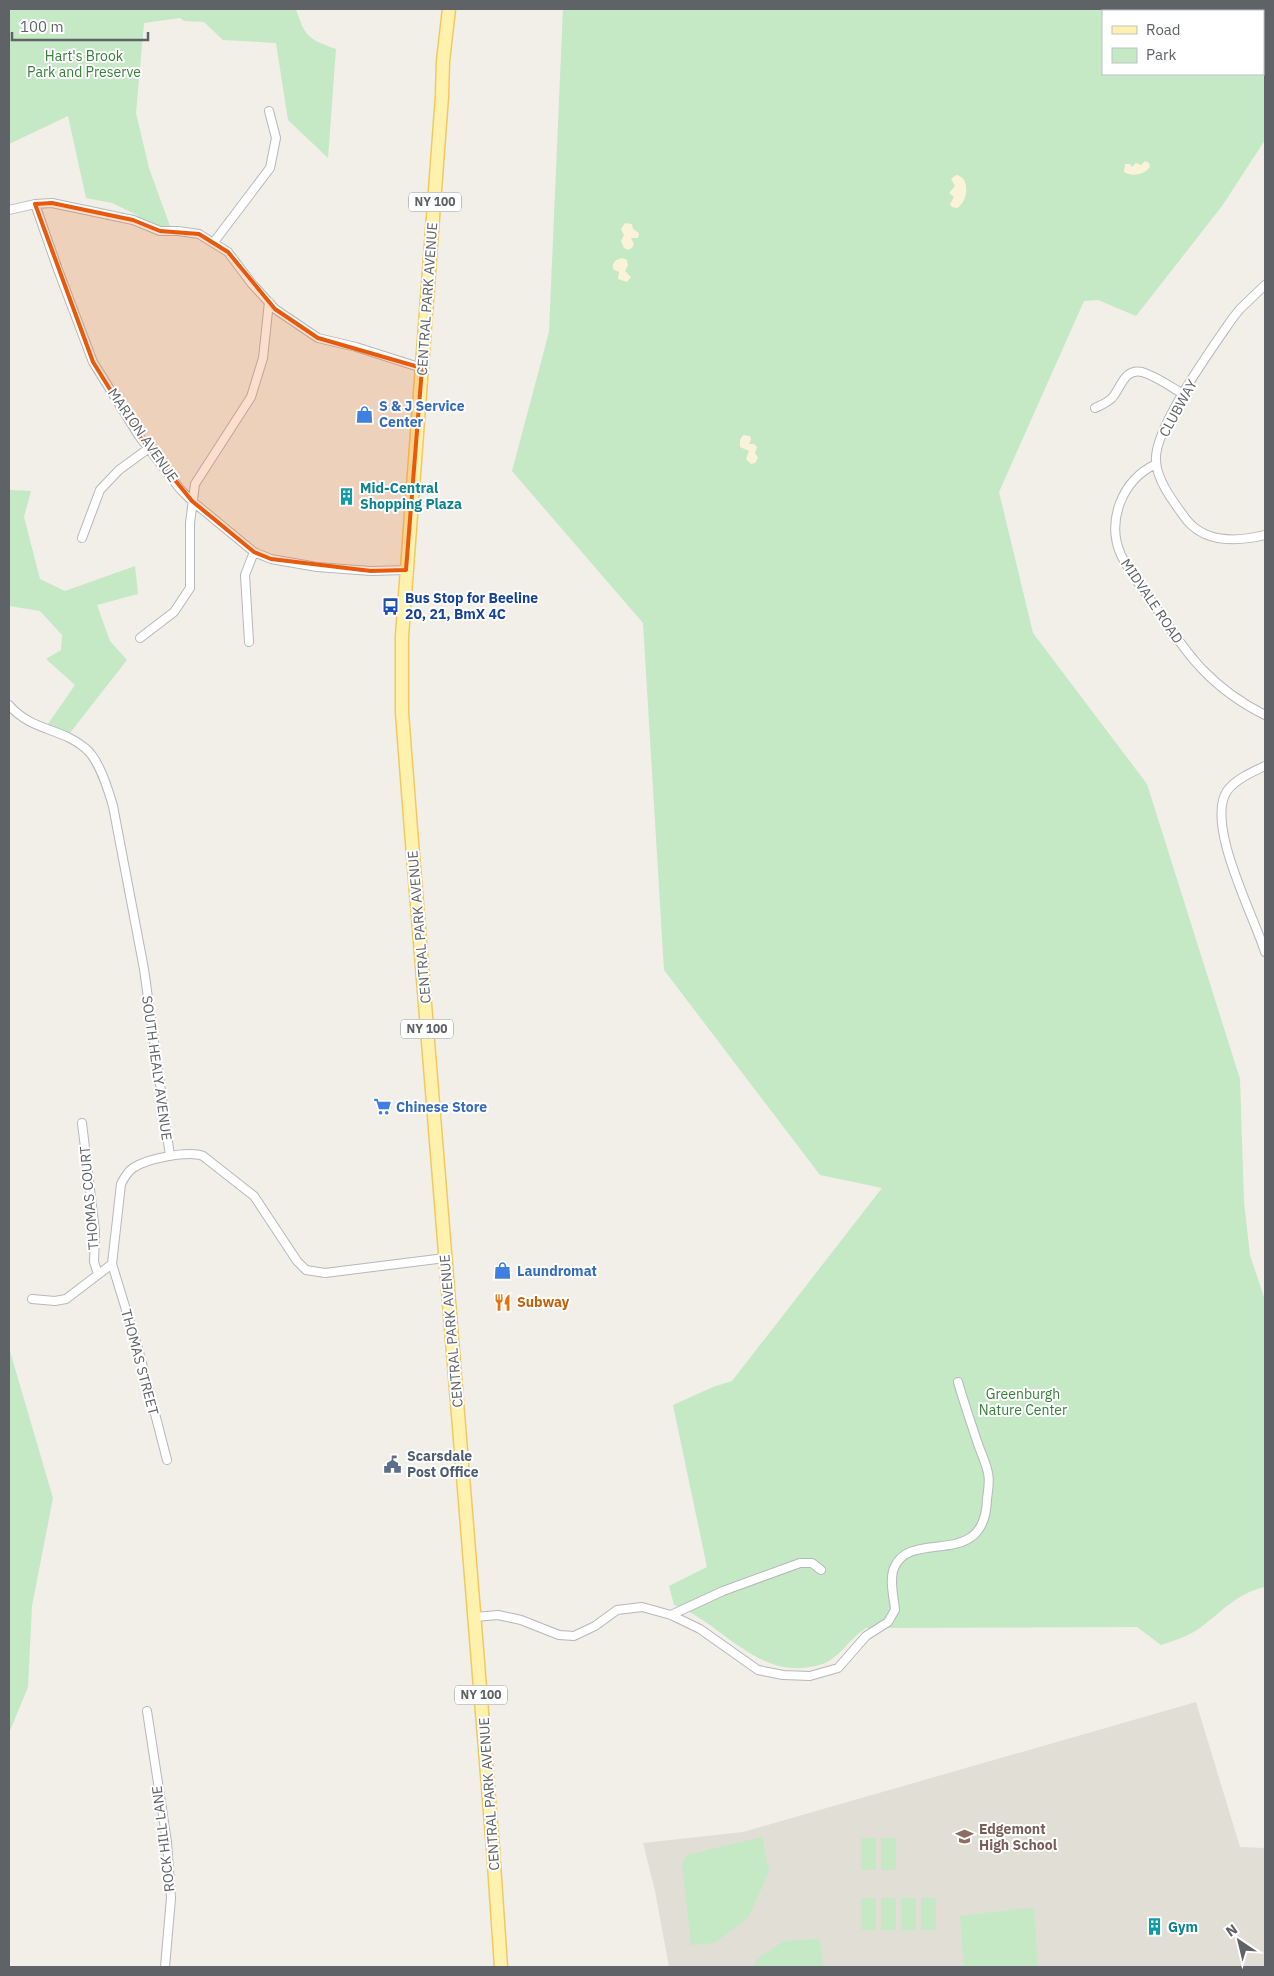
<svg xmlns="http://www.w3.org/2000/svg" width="1274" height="1976" font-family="'IBM Plex Sans',sans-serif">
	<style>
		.education { fill: #e1ded6 }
		.green { fill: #c5e8c5; fill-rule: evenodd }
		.sand { fill: #fbf3d9 }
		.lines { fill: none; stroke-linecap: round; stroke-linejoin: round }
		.minor-casing { stroke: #b5b8bc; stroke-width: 10 }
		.primary-casing { stroke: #f2c960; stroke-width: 15 }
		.minor { stroke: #fff; stroke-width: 8 }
		.primary { stroke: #fff2af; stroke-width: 12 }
		.marked { fill: #e8590c; fill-opacity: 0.2; stroke: #e8590c; stroke-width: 4; stroke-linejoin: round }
		.labels { text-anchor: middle; stroke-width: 4; stroke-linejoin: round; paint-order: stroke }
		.shield { fill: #fff; stroke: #8f9295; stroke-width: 1 }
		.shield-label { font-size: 12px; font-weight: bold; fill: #5f6368 }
		.park-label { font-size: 14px; fill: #348238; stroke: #fff }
		.street-label { font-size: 14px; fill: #5f6368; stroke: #fff }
		.shop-label { font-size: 14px; font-weight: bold; fill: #366cbe; stroke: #fff; text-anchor: start }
		.culture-label { font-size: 14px; font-weight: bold; fill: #0d838f; stroke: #fff; text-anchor: start }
		.transit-label { font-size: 14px; font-weight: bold; fill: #164399; stroke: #fff; text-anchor: start }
		.food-label { font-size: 14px; font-weight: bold; fill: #c56008; stroke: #fff; text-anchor: start }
		.service-label { font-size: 14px; font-weight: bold; fill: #4e5e75; stroke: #fff; text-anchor: start }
		.education-label { font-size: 14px; font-weight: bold; fill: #785e54; stroke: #fff; text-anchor: start }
	</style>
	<rect width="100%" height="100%" fill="#f1efe8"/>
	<path class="education" d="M1196,1702L1240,1847L1265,1848V1967H669L655,1891L643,1843L743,1832Z"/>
	<path class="green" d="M9,9H296C305,37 308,39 336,49L328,158L288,120L276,43L223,40L204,22L184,21L180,18L144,23L136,113L149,168L171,229L151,226L135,214L112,203L86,198L68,116L9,144Z
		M563,9H1265V140L1222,206L1136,316L1098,300L1084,301L999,492L1033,633L1147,784L1240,1079L1244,1202L1250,1255L1265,1300V1587C1236,1593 1220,1614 1197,1630C1186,1637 1173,1641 1161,1645L1137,1627L866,1628C851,1637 844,1652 829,1661C822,1665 811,1667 803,1668C750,1671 720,1622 674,1605L669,1586L707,1567L673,1405L713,1387L732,1381L882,1188L820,1175L664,970L643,623L512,471L549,332ZM1103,11H1263V74H1103Z
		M9,490L31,491L24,517L40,579L65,591L135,566L138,594L97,605L110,641L127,660L70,733L48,724L75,685L46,659L61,650L62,635L40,611L9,606Z
		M9,1348L53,1498L32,1606L28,1687L9,1733Z
		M762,1837L769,1871L749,1917L714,1943L691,1945L682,1864L687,1855Z
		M861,1838H876V1870H861Z
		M881,1838H896V1870H881Z
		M861,1898H876V1930H861Z
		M881,1898H896V1930H881Z
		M901,1898H916V1930H901Z
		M921,1898H936V1930H921Z
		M1034,1907L1038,1967H964L960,1916Z
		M820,1939L823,1967H753L757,1959L784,1941Z"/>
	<path class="sand" d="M1145,161L1149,163L1150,167C1144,175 1132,177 1124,172L1125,164H1130L1132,167L1136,163L1141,165Z
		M956,175C971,177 968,202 957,208L952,207L950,204L954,197L949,193L955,186L951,179Z
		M625,223L632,224L633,229L639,233L638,238H631L634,244L632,248L628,250L624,248L621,241L624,235L621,229Z
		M622,258L627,260L628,265L625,271L631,277L627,282L618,279L619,272L613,269V264L616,260Z
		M743,435L750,436L751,439L749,444H754L757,447L755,453L758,458L755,463L751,464L746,459L749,451L740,447V440Z"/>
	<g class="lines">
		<defs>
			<path id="minor" d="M35,204L57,267L93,362L139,436L180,489L192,501L254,552L271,559L317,567L371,571L406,570
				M9,210L35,204L52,203L133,220L160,231H178L199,234L228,252L252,284L275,309L318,338L356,347L422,368
				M214,242L270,168L276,138L269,111
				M1265,285L1240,309L1232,319C1213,347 1153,429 1156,461C1157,480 1172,500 1183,515C1202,544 1236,542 1265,535
				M1095,408C1101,405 1107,403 1112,398C1121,388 1124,368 1142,372C1156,376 1171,387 1183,394
				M1156,464C1122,480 1106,521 1121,555C1130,573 1143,589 1155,606C1187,655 1211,688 1265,715
				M82,538L100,490L119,470L149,448
				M140,638L174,612L190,588V523L195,484L251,397L263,358L269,302
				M249,642L245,575L254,552
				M9,705C31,731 62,728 85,748C99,759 108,789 113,806L144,969L170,1156
				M1265,766C1252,772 1236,779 1227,791C1205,824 1254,916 1265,952
				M82,1123L95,1231L94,1262L98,1274
				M32,1299L55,1301L66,1299L112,1264
				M167,1460L139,1352L112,1264L121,1184C124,1178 127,1172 133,1168C146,1159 188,1150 203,1156L254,1196L297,1261L306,1270L325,1273L445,1258
				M671,1615L723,1591L800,1563H812L821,1570
				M475,1617L498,1615L521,1620L559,1635L574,1636L595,1626L617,1610L642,1607L671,1615L700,1629L758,1670L783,1675L810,1676L838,1668L866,1636L888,1622L895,1610C894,1598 889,1580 894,1568C911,1527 985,1572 987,1499C988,1491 990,1481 988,1473C986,1463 981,1453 978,1444C971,1423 964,1403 958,1382
				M147,1711L167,1842L171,1898L165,1967"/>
			<path id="primary" d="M449,9L443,61L442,96L402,636V713L411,830L493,1849L501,1967"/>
		</defs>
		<use href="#minor" class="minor-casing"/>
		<use href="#primary" class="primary-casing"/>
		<use href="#minor" class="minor"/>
		<use href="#primary" class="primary"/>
	</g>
	<path class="marked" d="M52,203L133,220L160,231L199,234L228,252L275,309L318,338L422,368L406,570L371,571L271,559L254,552L192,501L139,436L93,362L35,204Z"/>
	<defs>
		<symbol id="shop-bare" viewBox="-9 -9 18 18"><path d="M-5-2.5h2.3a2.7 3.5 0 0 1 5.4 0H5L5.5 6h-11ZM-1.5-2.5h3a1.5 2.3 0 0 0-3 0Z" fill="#3f7fe0" stroke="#fff" stroke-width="2.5" paint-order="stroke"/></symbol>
		<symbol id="building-bare" viewBox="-9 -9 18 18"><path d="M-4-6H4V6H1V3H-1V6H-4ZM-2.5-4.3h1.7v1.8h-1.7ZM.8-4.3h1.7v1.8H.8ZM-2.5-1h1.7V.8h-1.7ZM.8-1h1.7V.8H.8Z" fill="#0f9aa8" stroke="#fff" stroke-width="2.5" paint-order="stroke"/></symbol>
		<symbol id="bus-bare" viewBox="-9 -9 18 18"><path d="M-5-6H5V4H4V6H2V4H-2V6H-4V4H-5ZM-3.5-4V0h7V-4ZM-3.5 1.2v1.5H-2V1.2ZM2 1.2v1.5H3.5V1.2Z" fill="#1a4fb4" stroke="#fff" stroke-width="2.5" paint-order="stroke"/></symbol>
		<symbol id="supermarket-bare" viewBox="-9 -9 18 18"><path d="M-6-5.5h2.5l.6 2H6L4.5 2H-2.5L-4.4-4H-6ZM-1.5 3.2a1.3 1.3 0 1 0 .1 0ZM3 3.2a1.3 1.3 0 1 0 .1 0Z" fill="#3f7fe0" stroke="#fff" stroke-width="2.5" paint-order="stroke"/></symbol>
		<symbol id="restaurant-bare" viewBox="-9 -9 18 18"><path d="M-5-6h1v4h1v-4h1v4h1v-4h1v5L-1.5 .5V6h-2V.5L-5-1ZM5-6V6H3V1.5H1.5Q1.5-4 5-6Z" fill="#e8710a" stroke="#fff" stroke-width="2.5" paint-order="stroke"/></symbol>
		<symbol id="civic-bare" viewBox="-9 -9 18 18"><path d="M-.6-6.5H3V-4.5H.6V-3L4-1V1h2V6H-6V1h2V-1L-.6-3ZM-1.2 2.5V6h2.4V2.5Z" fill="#5c6f8a" stroke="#fff" stroke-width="2.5" paint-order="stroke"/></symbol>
		<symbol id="school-bare" viewBox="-9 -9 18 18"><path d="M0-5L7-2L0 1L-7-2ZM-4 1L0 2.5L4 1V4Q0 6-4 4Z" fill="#8d6e63" stroke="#fff" stroke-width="2.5" paint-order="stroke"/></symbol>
	</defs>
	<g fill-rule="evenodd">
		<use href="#shop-bare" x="352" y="402" width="25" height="25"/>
		<use href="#building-bare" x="334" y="484" width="25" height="25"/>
		<use href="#bus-bare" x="378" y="594" width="25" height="25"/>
		<use href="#supermarket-bare" x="370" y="1094" width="25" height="25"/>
		<use href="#shop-bare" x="490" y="1258" width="25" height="25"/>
		<use href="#restaurant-bare" x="490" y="1290" width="25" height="25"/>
		<use href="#civic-bare" x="380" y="1452" width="25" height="25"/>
		<use href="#school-bare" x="952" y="1824" width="25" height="25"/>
		<use href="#building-bare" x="1142" y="1914" width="25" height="25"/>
	</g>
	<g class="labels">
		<g class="shield">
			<rect x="409" y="192.5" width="52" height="19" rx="4"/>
			<rect x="401" y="1019.5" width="52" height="19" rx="4"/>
			<rect x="455" y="1685.5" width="52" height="19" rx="4"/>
		</g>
		<g class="shield-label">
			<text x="435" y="206">NY 100</text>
			<text x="427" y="1033">NY 100</text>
			<text x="481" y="1699">NY 100</text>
		</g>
		<g class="park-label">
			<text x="84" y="61">Hart's Brook<tspan x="84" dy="16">Park and Preserve</tspan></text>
			<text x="1023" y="1399">Greenburgh<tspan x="1023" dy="16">Nature Center</tspan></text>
		</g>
		<g class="street-label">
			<text transform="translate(427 299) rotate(-86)" y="5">CENTRAL PARK AVENUE</text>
			<text transform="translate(1178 408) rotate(-61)" y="5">CLUBWAY</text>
			<text transform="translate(143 435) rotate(55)" y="5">MARION AVENUE</text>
			<text transform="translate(1152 601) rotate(56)" y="5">MIDVALE ROAD</text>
			<text transform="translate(419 927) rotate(-95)" y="5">CENTRAL PARK AVENUE</text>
			<text transform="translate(157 1068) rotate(82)" y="5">SOUTH HEALY AVENUE</text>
			<text transform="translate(89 1198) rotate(-95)" y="5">THOMAS COURT</text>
			<text transform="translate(451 1331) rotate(-95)" y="5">CENTRAL PARK AVENUE</text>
			<text transform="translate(140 1362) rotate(75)" y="5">THOMAS STREET</text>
			<text transform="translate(489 1794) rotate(-94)" y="5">CENTRAL PARK AVENUE</text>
			<text transform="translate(163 1839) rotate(-97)" y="5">ROCK HILL LANE</text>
		</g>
		<g class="shop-label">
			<text x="379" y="411">S &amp; J Service<tspan x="379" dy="16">Center</tspan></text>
			<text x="396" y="1112">Chinese Store</text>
			<text x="517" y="1276">Laundromat</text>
		</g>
		<g class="culture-label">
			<text x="360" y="493">Mid-Central<tspan x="360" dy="16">Shopping Plaza</tspan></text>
			<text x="1168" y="1932">Gym</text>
		</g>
		<g class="transit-label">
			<text x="405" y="603">Bus Stop for Beeline<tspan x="405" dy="16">20, 21, BmX 4C</tspan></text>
		</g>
		<g class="food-label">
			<text x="517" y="1307">Subway</text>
		</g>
		<g class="service-label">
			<text x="407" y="1461">Scarsdale<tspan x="407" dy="16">Post Office</tspan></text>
		</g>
		<g class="education-label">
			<text x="979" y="1834">Edgemont<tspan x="979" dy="16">High School</tspan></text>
		</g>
	</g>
	<rect width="1274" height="1976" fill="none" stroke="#5f6368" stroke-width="20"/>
	<rect x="1102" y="10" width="162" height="65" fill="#ffffff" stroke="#bfc1c3"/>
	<rect x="1112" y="26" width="25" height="8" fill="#fff2af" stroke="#bfc1c3"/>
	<text x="1146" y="35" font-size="15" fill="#5f6368">Road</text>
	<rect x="1112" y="48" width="25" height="15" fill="#c5e8c5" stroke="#bfc1c3"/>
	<text x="1146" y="60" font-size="15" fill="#5f6368">Park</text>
	<g transform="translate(1239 1941) rotate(325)" stroke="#ffffff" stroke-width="4" paint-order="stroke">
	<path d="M0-4L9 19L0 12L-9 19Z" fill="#5f6368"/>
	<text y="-8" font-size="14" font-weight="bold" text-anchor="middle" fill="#5f6368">N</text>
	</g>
	<path d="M12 32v8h136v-8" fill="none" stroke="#5f6368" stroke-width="2.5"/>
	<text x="20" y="32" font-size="15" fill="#5f6368" stroke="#ffffff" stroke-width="4" paint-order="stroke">100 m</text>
</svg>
